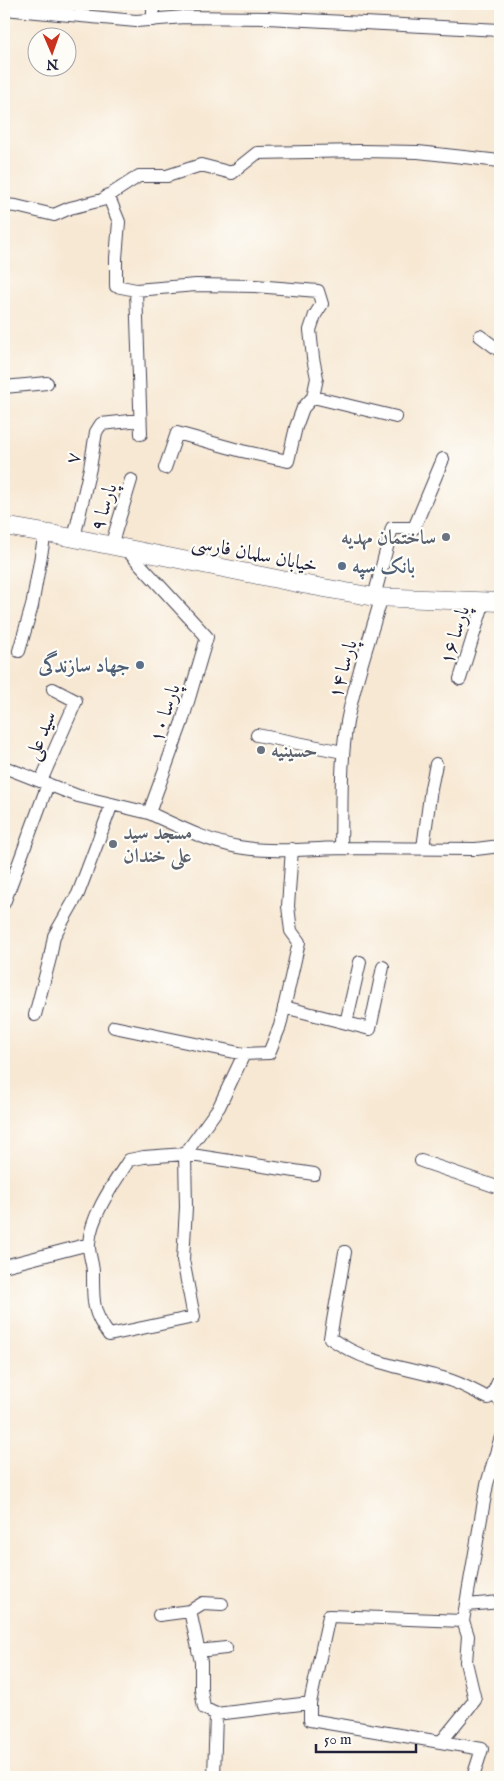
<svg xmlns="http://www.w3.org/2000/svg" width="504" height="1781" font-family="'IM FELL English',Amiri,serif">
	<style>
		.lines { fill: none; stroke-linecap: round; stroke-linejoin: round }
		.street-casing { stroke: #424052; stroke-width: 14 }
		.secondary-casing { stroke: #424052; stroke-width: 19 }
		.street { stroke: #fff; stroke-width: 12 }
		.secondary { stroke: #fff; stroke-width: 18 }
		.worship-dot { fill: #6b7280; stroke: #fdfcf7; stroke-width: 2 }
		.service-dot { fill: #5c6f8a; stroke: #fdfcf7; stroke-width: 2 }
		.labels { text-anchor: middle; stroke-width: 4.5; stroke-linejoin: round; paint-order: stroke }
		.street-label { font-size: 20px; fill: #22223b; stroke: #fdfcf7 }
		.worship-label { font-size: 20px; font-weight: bold; fill: #5b616d; stroke: #fdfcf7; text-anchor: start }
		.service-label { font-size: 20px; font-weight: bold; fill: #4e5e75; stroke: #fdfcf7; text-anchor: start }
	</style>
	<rect width="100%" height="100%" fill="#fdfcf7"/>
	<filter id="ink" filterUnits="userSpaceOnUse"><feTurbulence type="fractalNoise" baseFrequency=".02" numOctaves="2"/><feDisplacementMap in="SourceGraphic" scale="10" xChannelSelector="R" yChannelSelector="G"/><feConvolveMatrix kernelMatrix="1 2 1 2 8 2 1 2 1" color-interpolation-filters="sRGB"/></filter>
	<filter id="wash" filterUnits="userSpaceOnUse"><feTurbulence type="fractalNoise" baseFrequency=".0096" numOctaves="4" result="noise"/><feDisplacementMap in="SourceGraphic" scale="20" xChannelSelector="R" yChannelSelector="G"/><feGaussianBlur stdDeviation="1.12" result="paint"/><feColorMatrix in="noise" values="0 0 0 0 0 0 0 0 0 0 0 0 0 0 0 0 0 1.4 0 .05"/><feComposite in="paint" operator="in"/></filter>
	<g filter="url(#wash)">
		<rect width="100%" height="100%" fill="#f7e8d3"/>
	</g>
	<g filter="url(#ink)">
		<g class="lines">
			<defs>
				<path id="street" d="M153,4V20
					M4,9L136,21L184,17L267,18L500,30
					M108,195L119,222L116,258V286L136,290L141,434
					M4,205L16,206L54,215L70,208L102,200L139,176H167L201,165L232,173L257,153L361,151L418,152L500,161
					M136,290L196,285L255,286L318,291L322,304L315,315L310,330L313,358L317,378L313,397L303,408L296,427L288,461L242,451L177,433L165,468
					M480,336L500,351
					M4,387L47,383
					M313,397L396,417
					M74,538L90,468L96,432L101,424L140,420
					M111,546L131,480
					M374,597L392,528H414L443,459
					M19,651L32,606L45,533
					M460,679L484,601
					M257,735L343,752
					M4,767L78,796L149,813L182,722L207,637L126,549
					M41,781L76,701L53,689
					M149,813C178,826 206,841 238,847C270,853 309,849 341,848C342,807 340,763 347,722C355,680 370,638 382,596
					M341,848L476,849L500,846
					M423,848L431,788L436,764
					M292,849L288,906L291,931L299,942L280,1026L269,1053L244,1054L219,1107L185,1154L144,1157L129,1160C114,1183 91,1215 89,1243C88,1253 93,1263 93,1273C93,1301 92,1312 109,1335L194,1317L183,1260L186,1207L185,1154L314,1174
					M4,903L48,784
					M284,1007L370,1029L383,967
					M35,1015L50,958L54,936L78,894L112,804
					M346,1023L360,962
					M114,1027L244,1054
					M421,1161L500,1188
					M345,1252L330,1338C367,1364 403,1367 446,1379C461,1383 474,1391 488,1398L492,1395
					M4,1266L89,1244
					M500,1378L492,1395L500,1400
					M467,1605L500,1602
					M190,1611L203,1603L222,1604
					M159,1615L190,1611L201,1662V1689L204,1708L216,1714L310,1703L329,1616L463,1621
					M198,1651L226,1648
					M310,1703V1720L482,1749L473,1777
					M441,1742L475,1700L466,1662L468,1636L463,1621L487,1484L500,1440
					M214,1777L216,1714"/>
				<path id="secondary" d="M4,526L74,538L302,584L374,597L500,602"/>
			</defs>
			<use href="#street" class="street-casing"/>
			<use href="#secondary" class="secondary-casing"/>
			<use href="#street" class="street"/>
			<use href="#secondary" class="secondary"/>
		</g>
	</g>
	<g class="worship-dot">
		<circle cx="446" cy="537" r="5"/>
		<circle cx="261" cy="750" r="5"/>
		<circle cx="113" cy="844" r="5"/>
	</g>
	<g class="service-dot">
		<circle cx="342" cy="566" r="5"/>
		<circle cx="140" cy="665" r="5"/>
	</g>
	<g class="labels">
		<g class="street-label">
			<text transform="translate(72 458) rotate(-80)" y="7">۷</text>
			<text transform="translate(103 507) rotate(-73)" y="7">پارسا ۹</text>
			<text transform="translate(255 553) rotate(11)" y="7">خیابان سلمان فارسی</text>
			<text transform="translate(454 635) rotate(-73)" y="7">پارسا ۱۶</text>
			<text transform="translate(342 669) rotate(-74)" y="7">پارسا ۱۴</text>
			<text transform="translate(164 713) rotate(-72)" y="7">پارسا ۱۰</text>
			<text transform="translate(40 735) rotate(-67)" y="7">سید علی</text>
		</g>
		<g class="worship-label">
			<text x="436" y="544" text-anchor="end">ساختمان مهدیه</text>
			<text x="271" y="757">حسینیه</text>
			<text x="123" y="839">مسجد سید<tspan x="123" dy="23">علی خندان</tspan></text>
		</g>
		<g class="service-label">
			<text x="352" y="573">بانک سپه</text>
			<text x="130" y="672" text-anchor="end">جهاد سازندگی</text>
		</g>
	</g>
	<rect width="504" height="1781" fill="none" stroke="#fdfcf7" stroke-width="20"/>
	<g transform="translate(52 52) rotate(178)"><circle r="24" fill="#fdfcf7" stroke="#a5a5ac"/>
	<path d="M0-4L9 19L0 12L-9 19Z" fill="#c8321e"/>
	<text y="-8" font-size="14" font-weight="bold" text-anchor="middle" fill="#22223b">N</text>
	</g>
	<path d="M316 1744v8h100v-8" fill="none" stroke="#22223b" stroke-width="2.5"/>
	<text x="324" y="1744" font-size="15" fill="#22223b" stroke="#fdfcf7" stroke-width="4" paint-order="stroke">50 m</text>
</svg>
